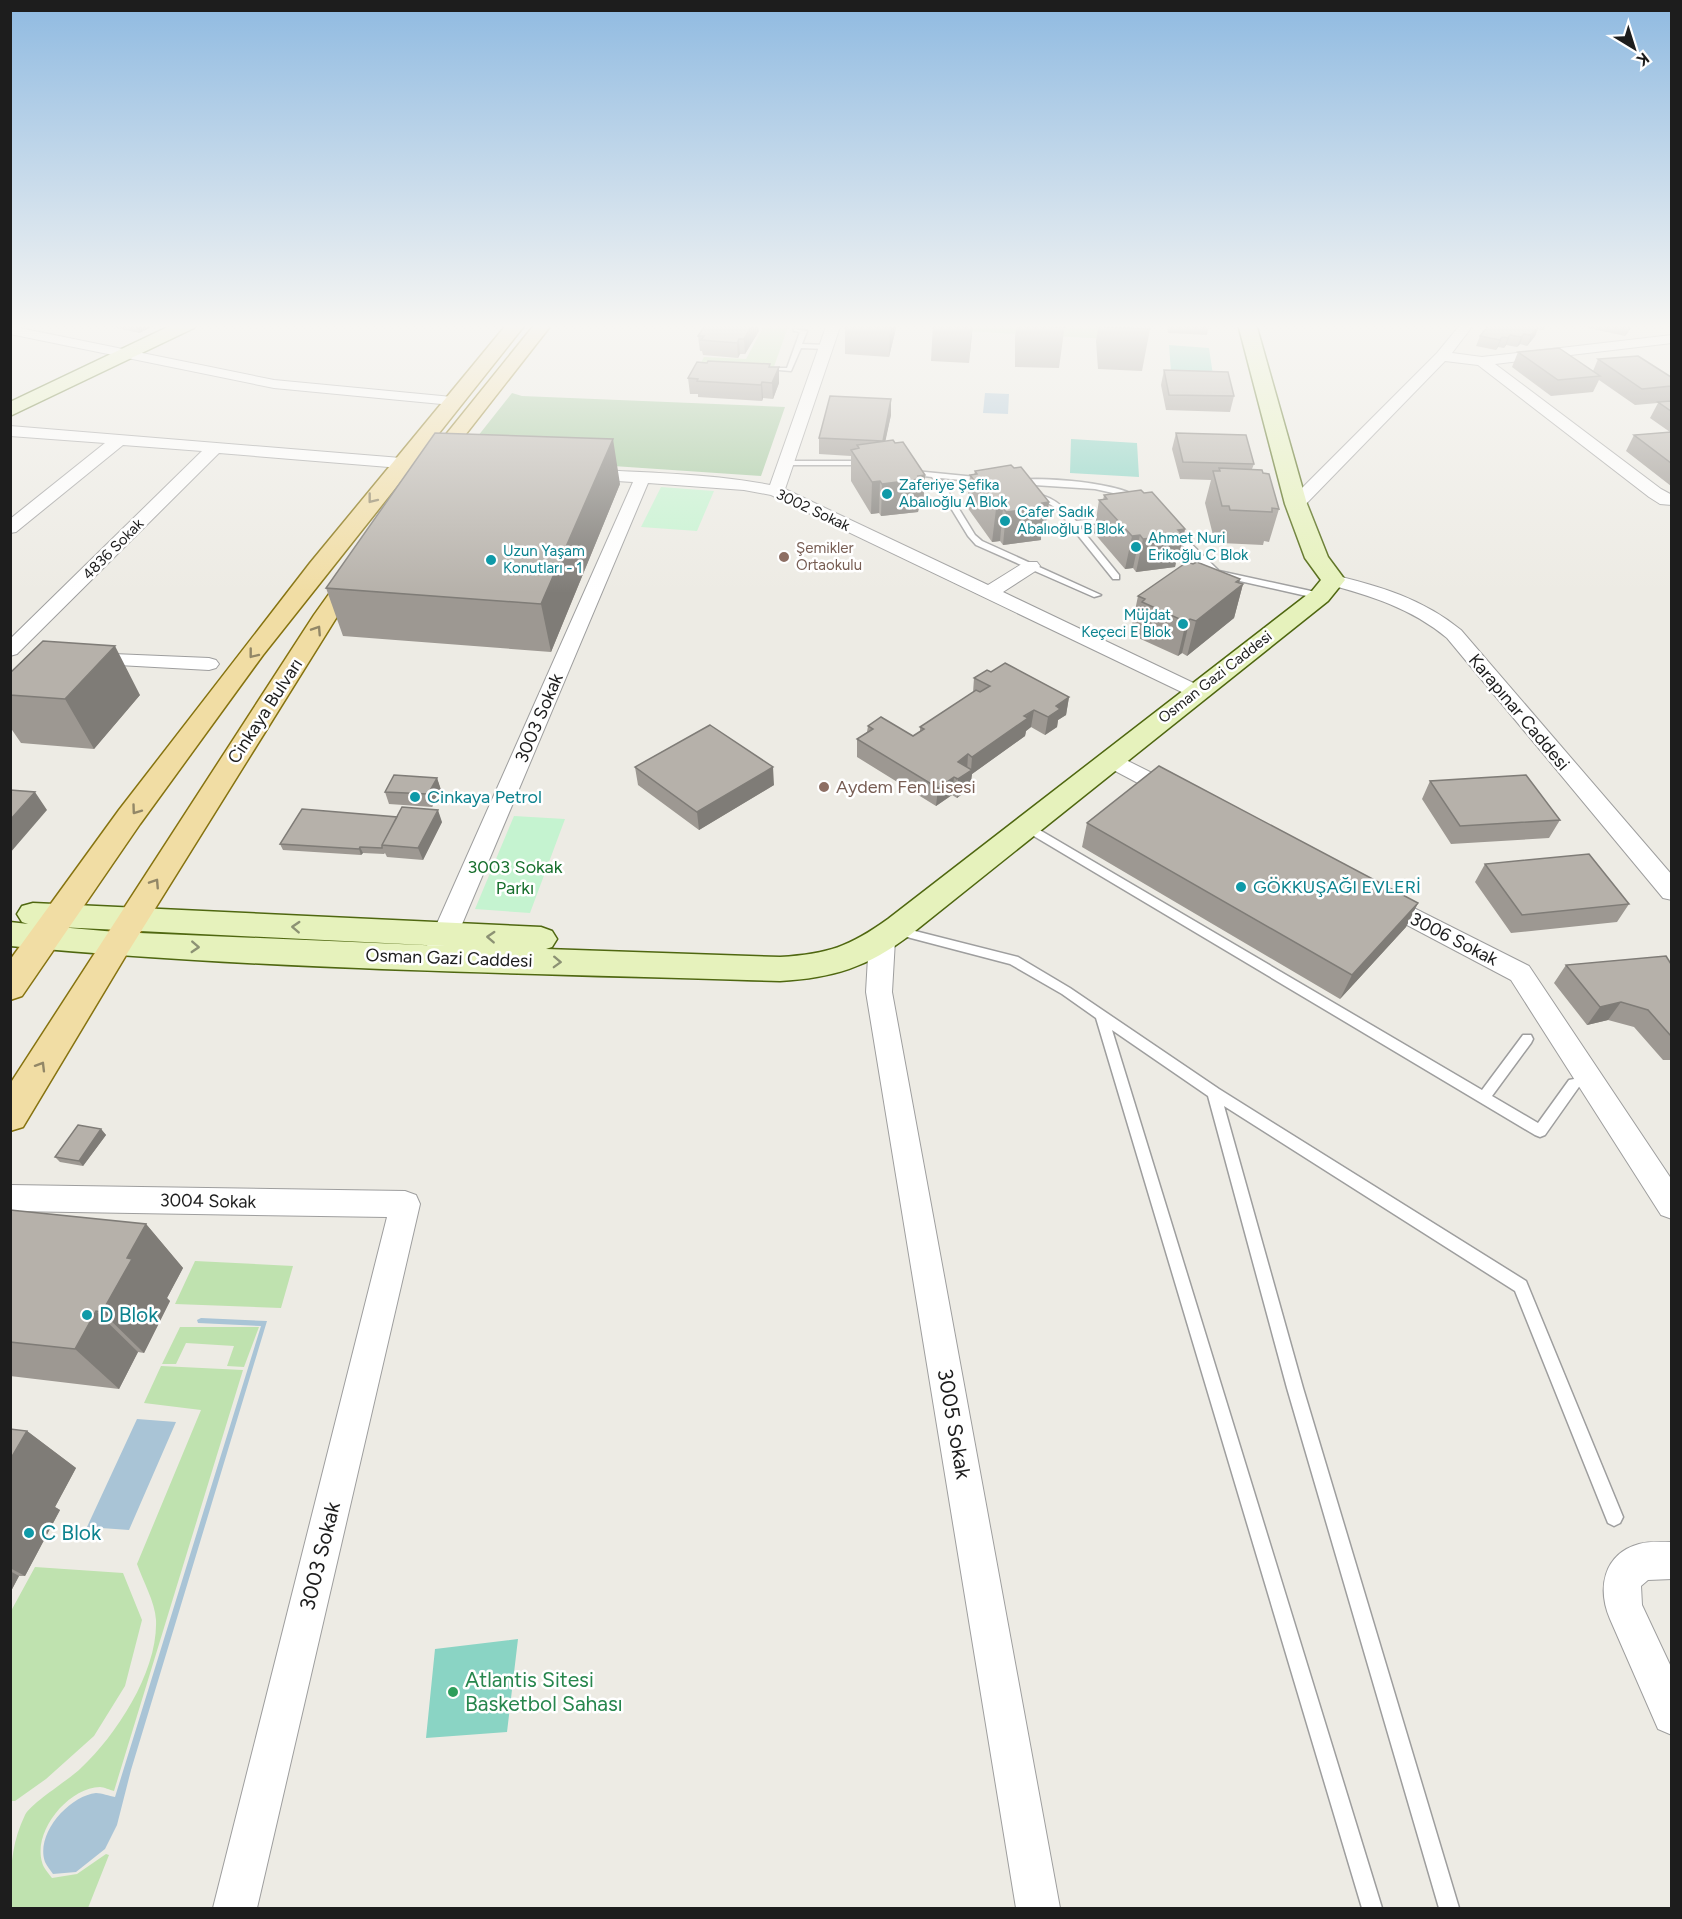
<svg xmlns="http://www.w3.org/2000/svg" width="1682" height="1919" font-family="Figtree,sans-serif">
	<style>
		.grass { fill: #bfe2af }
		.forest { fill: #a2c89d }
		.park { fill: #c5f3d0 }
		.pitch { fill: #8ad4c4 }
		.water { fill: #a9c4d6 }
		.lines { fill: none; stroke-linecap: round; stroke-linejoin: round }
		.lane-casing { stroke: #9e9e9e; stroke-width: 3 }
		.street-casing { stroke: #9e9e9e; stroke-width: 2 }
		.secondary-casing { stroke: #4f6710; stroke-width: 3 }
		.primary-casing { stroke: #867310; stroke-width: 3 }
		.lane { fill: #fff; fill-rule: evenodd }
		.street { fill: #fff; fill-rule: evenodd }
		.secondary { fill: #e6f2bc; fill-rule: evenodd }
		.primary { fill: #f1dda4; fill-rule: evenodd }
		.wall { fill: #9d9892 }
		.shaded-wall { fill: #7f7c77 }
		.building { fill: #b6b1aa; stroke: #7f7c77; stroke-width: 1.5 }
		.oneway { stroke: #928767 }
		.oneway2 { stroke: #8c9274 }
		.culture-dot { fill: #0f9aa8; stroke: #fff; stroke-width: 2 }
		.education-dot { fill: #8d6e63; stroke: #fff; stroke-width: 2 }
		.leisure-dot { fill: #2e9e5b; stroke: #fff; stroke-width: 2 }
		.labels { text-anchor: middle; stroke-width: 5; stroke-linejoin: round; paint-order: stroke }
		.far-culture-label { font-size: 15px; fill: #0d838f; stroke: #fff; text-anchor: start }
		.far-street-label { font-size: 15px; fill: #1d1d1d; stroke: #fff }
		.far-education-label { font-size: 15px; fill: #785e54; stroke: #fff; text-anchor: start }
		.street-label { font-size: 18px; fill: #1d1d1d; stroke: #fff }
		.education-label { font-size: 18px; fill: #785e54; stroke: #fff; text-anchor: start }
		.culture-label { font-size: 18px; fill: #0d838f; stroke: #fff; text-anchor: start }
		.park-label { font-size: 18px; fill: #176f2d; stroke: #fff }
		.near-culture-label { font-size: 21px; fill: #0d838f; stroke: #fff; text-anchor: start }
		.near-street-label { font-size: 21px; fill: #1d1d1d; stroke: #fff }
		.near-leisure-label { font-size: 21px; fill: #27864d; stroke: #fff; text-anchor: start }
	</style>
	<rect width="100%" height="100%" fill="#edebe4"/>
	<path class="grass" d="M741,324H789L770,378L695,374L704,357L746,359L764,326Z
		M945,324H1108L1109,339L944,330Z
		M195,1261L293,1266L281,1308L175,1304Z
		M180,1327H259L244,1367L227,1366L234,1346L186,1343L176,1364H162Z
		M161,1366L243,1370L114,1791C110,1790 104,1787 100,1787C68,1788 33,1831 42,1862C43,1867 48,1873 52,1878L77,1874L106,1854L109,1855L88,1908H11C10,1875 10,1846 25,1815C32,1802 69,1780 81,1768C117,1734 158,1671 156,1620C155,1602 143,1581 137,1564L201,1410L144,1403Z
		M35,1567L123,1573L142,1620L125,1686L94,1736L46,1779L15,1801H11V1611Z"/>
	<path class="forest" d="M512,393L522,396L785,407L761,476L613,466L459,460Z"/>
	<path class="park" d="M661,487L714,491L697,531L641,527Z
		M514,816L565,819L530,913L475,909Z"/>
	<path class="pitch" d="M1169,345L1209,348L1213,375L1171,372Z
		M1071,439L1137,443L1139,477L1070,473Z
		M518,1639L507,1732L426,1738L435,1649Z"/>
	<path class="water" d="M985,393L1009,394L1008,414L983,413Z
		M201,1318L267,1321L131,1770L117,1825L105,1849L76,1872L53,1874C51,1871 47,1866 45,1862C35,1834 69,1796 96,1793C102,1793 109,1796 115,1797L261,1326L198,1323L197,1320Z
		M137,1419L176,1422L129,1530L87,1527Z"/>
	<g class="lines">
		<defs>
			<path id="lane" d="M794,329L807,331L802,344L826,345L829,347L826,349L801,348L791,371L779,370V368H787L800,332L794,331Z
				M782,461H854L871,465L867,467L854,465H785L781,463Z
				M905,470L986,478L987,480L983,482L940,478L975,535L982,541L1101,595L1094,597L976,545L968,536L932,477L908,474H905Z
				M1016,480C1045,477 1119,482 1141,499L1137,501L1122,495L1095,489L1019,484L1015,482Z
				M1030,494C1051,494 1063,506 1076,521L1114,517V521H1111L1079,526L1119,575V579H1113L1056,508L1048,503L1030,498Z
				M1169,528H1175L1219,571L1320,593L1324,596L1320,599L1213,575L1169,532Z
				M1026,822L1482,1090L1523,1035H1531L1533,1039L1531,1043L1492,1096L1538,1123L1569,1080L1574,1079L1579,1080L1581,1084L1545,1135L1540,1137L1535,1135L1022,829L1021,826L1022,823Z
				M899,923L915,931L1018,957L1070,988L1219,1089L1526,1281L1623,1517L1620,1523L1614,1526L1608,1523L1515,1291L1224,1106L1303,1388L1459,1908H1439L1287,1388L1208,1096L1112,1030L1382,1908H1362L1096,1018L1062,994L1010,964L907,937L893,927Z"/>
			<path id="street" d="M827,324H841L785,489L988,585L1025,562H1037L1040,566L1037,570L1003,592L1204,688L1207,692L1204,696H1190L771,495L744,490L648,483L449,955L445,962L436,964L427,962L423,955L633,482L583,479L575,474L583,469C645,473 709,473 770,485Z
				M1461,324H1474L1452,353L1482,357L1672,335V343L1495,364L1661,489L1672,495V505L1660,504L1649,497L1478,365L1445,361L1302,508H1290L1288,504L1290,500L1437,353Z
				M10,326L274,380L452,397L459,401L452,405L274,388L10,334Z
				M10,426L401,458L409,463L401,468L219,453L17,654L10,656V639L202,451L123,445L16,532L10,533V519L105,443L10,436Z
				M1333,575C1380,586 1423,599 1461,630L1672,875V900L1663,898L1447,638C1411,608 1371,596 1327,584L1324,580L1327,576Z
				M89,653L209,658L216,660L219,664L216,668L209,670L82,663L79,659L82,655Z
				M1110,752L1184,789L1187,794L1184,799L1176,801L1168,799L1102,764L1099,759L1102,754Z
				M1382,892L1529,966L1672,1180V1219L1661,1215L1511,980L1373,907L1370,901L1373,895Z
				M882,931L891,933L895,940L892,992L1060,1908H1016L866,992L869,940L873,933Z
				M10,1185L405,1191L416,1195L420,1204L257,1908H213L387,1217L10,1211Z
				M1672,1542V1579L1648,1580L1641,1586L1642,1605L1672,1669V1735L1658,1729L1610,1619C1597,1589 1603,1554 1639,1544C1649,1541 1661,1542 1672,1542Z"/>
			<path id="secondary" d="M174,324H196L194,328L10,416V402Z
				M1238,324H1256L1307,504L1328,557L1345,580L1328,601L910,935C868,967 833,978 780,981C524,973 266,970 10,946V922L28,924L22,922L17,914L22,906L33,903L541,927L552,931L557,939L552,947L546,949L780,957C828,954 849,947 888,919L1312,591L1321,580L1305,558L1285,504ZM59,927L445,946L116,932Z"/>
			<path id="primary" d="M507,324L524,326L263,655L140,824L22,996L10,1000V960L119,810L310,563Z
				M535,324H552L437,471L430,473L423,471L420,467L423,463Z
				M357,564L365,566L369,571L338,615L128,952L23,1127L10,1131V1084L314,615L349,566Z"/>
		</defs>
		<use href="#lane" class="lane-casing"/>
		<use href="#street" class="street-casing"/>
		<use href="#secondary" class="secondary-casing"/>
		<use href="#primary" class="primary-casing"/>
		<use href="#lane" class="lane"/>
		<use href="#street" class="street"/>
		<use href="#secondary" class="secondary"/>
		<use href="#primary" class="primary"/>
	</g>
	<path class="wall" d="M101,324H158L139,333Z
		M706,324H758L759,331L745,354H740L738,358L703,355L702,351H700L698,336Z
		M845,324H897L889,357L845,354Z
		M933,324H973L969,363L931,361Z
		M1017,324H1065L1059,368L1015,367V337Z
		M1099,324H1149L1150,329L1142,371L1098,369L1096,341Z
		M1167,324H1209V325L1207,335L1168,333Z
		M1490,324H1548L1543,330L1538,329L1535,336L1527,346L1520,344L1517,347L1506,345L1504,348L1498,347L1496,350L1476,346L1480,336Z
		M1579,324H1634L1625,336L1579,326Z
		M1518,352L1593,371L1598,359L1671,377V486L1626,451L1634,435L1670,432L1650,418L1658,403L1635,405L1599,380L1593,392L1551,396L1512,367Z
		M770,364V367L779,383L773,399L763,398L762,401L698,397V394H690L688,378Z
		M1164,370L1234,396L1230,412L1166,410L1161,385Z
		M891,399V415L885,441L925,475L923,507H919L918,512L881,516L879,513L871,514L851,481V456L819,454V438Z
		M1176,433L1254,464L1252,469L1263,473L1279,509L1269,542L1264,541L1263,545L1221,543V539H1214L1205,503L1211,480L1180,479L1172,449Z
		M975,471L1049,502L1044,535H1041V540L1003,545L1000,541L992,542L967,507L970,475H974Z
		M620,484L551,652L343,636L326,588Z
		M1104,495L1185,529L1178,562H1176L1175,567L1136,572L1133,568L1125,569L1094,533L1099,500H1103Z
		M1240,579L1239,583L1243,584L1234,618L1187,656L1182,653L1178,656L1134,636L1135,632L1131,630L1138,596Z
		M991,672L1069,697L1066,715L1058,720L1057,727L1045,735L1031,727L1026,731L1025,736L972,774L970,788L957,798L952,795L936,806L857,757V739L867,732L868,726L913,736L920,731V727L973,693L974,678Z
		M10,673L140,695L94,749L21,743L10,727Z
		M635,767L774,785L699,830L638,785Z
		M437,778L441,790L432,807L389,804L385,792Z
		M1430,781L1560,820L1549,838L1451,844L1422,799Z
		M442,822L423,860L387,857L385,853L384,854L363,853L361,855L283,850L280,844Z
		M1087,823L1418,903L1406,927L1340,999L1082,847Z
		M1485,864L1629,904L1617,922L1511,933L1475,882Z
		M1671,964V1060H1663L1634,1027L1608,1020L1587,1025L1554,983L1566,965Z
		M101,1129L106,1135L83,1166L60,1162L55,1157Z
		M10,1210L146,1224L183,1268L167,1298L170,1301L144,1353L138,1352L119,1389L10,1376Z
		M10,1429L27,1431L76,1468L55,1507L60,1510L25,1576H19L10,1593Z"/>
	<path class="shaded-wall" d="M135,324H158L139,333Z
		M753,324H758L759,331L745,354L744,339Z
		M890,324H897L889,357Z
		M972,324H973L969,363Z
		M1630,324H1634L1625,336Z
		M1539,326L1535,336L1527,346L1531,335Z
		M1524,334L1520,344L1517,347L1521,337Z
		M1510,335L1506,345L1504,348L1508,338Z
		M1502,337L1498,347L1496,350L1500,340Z
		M739,339L740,354L738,358L737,343Z
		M779,367V383L773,399L772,383Z
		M762,382L763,398L762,401L761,385Z
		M891,399V415L882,457L883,441Z
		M613,439L620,484L551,652L541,604Z
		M925,475L923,507H919L918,512L881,516L882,484Z
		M880,481L879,513L871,514L872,482Z
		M1049,502L1044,535H1041V540L1003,545L1006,512Z
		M1003,508L1000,541L992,542L996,509Z
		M1185,529L1178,562H1176L1175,567L1136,572L1143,539L1178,530Z
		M1140,535L1133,568L1125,569L1132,536Z
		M1240,579L1237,589L1243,584L1234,618L1187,656L1196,621Z
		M1190,619L1182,653L1178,656L1186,622Z
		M115,646L140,695L94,749L65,699Z
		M1069,697L1066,715L1058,720L1057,727L1045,735L1048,717L1056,706Z
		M1034,710L1031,727L1026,731L1025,736L972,774L970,788L957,798L958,779L971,771L972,757Z
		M968,754L967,772L956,780L958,762Z
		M773,767L774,785L699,830L697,812Z
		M954,777L952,795L936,806L938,788Z
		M437,778L441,790L432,807L428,794Z
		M35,792L47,810L10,853V820Z
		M438,810L442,822L423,860L418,848Z
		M360,847L363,853L361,855L359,849Z
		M1418,903L1406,927L1340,999L1352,975Z
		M1621,1002L1608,1020L1587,1025L1600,1007Z
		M101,1129L106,1135L83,1166L79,1161Z
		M146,1224L183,1268L167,1298L170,1301L144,1353L102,1312L127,1258Z
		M96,1311L138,1352L119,1389L75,1349Z
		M27,1431L76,1468L55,1507L60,1510L25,1576L10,1568V1460Z
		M10,1571L19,1576L10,1593Z"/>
	<path class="building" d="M706,324H753L744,339H739L737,343L701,340L704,336H698Z
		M1019,324H1065V327L1019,325Z
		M1104,324H1149L1150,329L1105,327Z
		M1490,324H1531L1539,326L1531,335L1524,334L1521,337L1510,335L1508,338L1502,337L1500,340L1480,336Z
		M1559,348L1600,376L1558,380L1518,352Z
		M1638,356L1671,377V386L1642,389L1598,359Z
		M708,361L770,364L769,367H779L772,383L762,382L761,385L697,381L698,379L688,378L697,362L707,363Z
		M1164,370L1228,372L1234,396L1169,395Z
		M830,396L891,399L883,441L819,438Z
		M1671,401V411L1658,402Z
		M1671,432V463L1634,435Z
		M435,433L613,439L541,604L326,588Z
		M1176,433L1246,435L1254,464L1183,462Z
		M893,440L895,443L903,442L925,475L918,476L920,479L882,484L880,481L872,482L851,450L859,448L857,445Z
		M1011,465L1014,468L1021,467L1049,502L1042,503L1045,507L1006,512L1003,508L996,509L970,475L977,474L975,471Z
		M1219,468L1262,470L1263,473L1269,474L1279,509L1272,508V512L1230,510L1229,506H1222L1213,471H1220Z
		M1141,490L1144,493L1152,492L1185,529L1178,530L1182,534L1143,539L1140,535L1132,536L1099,500L1107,499L1104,495Z
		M1187,562L1193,564L1197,562L1240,579L1236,582L1243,584L1196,621L1190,619L1186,622L1142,602L1145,599L1138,596Z
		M43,641L115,646L65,699L10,695V673Z
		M1005,663L1069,697L1056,706L1060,709L1048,717L1034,710L1024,716L1028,718L972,757L968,754L958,762L972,770L958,779L954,777L938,788L857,739L873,729L868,726L881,717L913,736L924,729L920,727L976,690L980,692L990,686L974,678L987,670L991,672Z
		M710,725L773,767L697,812L635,767Z
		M1159,766L1418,903L1352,975L1087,823Z
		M394,775L437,778L428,794L385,792Z
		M1526,775L1560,820L1460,826L1430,781Z
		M10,790L35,792L10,820Z
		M402,807L438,810L418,848L382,845Z
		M302,809L397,817L382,845V848L360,847L359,849L280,844Z
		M1589,854L1629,904L1522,915L1485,864Z
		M1666,956L1671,964V1036L1648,1010L1621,1002L1600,1007L1566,965Z
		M78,1125L101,1129L79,1161L55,1157Z
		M10,1210L146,1224L127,1258L132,1259L102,1312L96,1311L75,1349L10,1342Z
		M10,1429L27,1431L10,1460Z"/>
	<defs><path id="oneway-chevron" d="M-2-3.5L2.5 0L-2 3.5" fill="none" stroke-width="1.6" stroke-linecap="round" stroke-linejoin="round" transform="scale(1.5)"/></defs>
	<g class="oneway">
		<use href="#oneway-chevron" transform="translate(372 499) rotate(128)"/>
		<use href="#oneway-chevron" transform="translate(317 630) rotate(-57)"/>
		<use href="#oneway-chevron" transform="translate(253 654) rotate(128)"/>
		<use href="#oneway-chevron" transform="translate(136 810) rotate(126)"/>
		<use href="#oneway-chevron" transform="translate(155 883) rotate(-57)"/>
		<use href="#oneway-chevron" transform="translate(41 1066) rotate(-59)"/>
	</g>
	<g class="oneway2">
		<use href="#oneway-chevron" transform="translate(296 927) rotate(-177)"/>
		<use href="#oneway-chevron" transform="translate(491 937) rotate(-177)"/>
		<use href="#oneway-chevron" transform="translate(195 947) rotate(3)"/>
		<use href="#oneway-chevron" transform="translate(557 962) rotate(2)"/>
	</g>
	<linearGradient id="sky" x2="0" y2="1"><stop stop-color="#8fbae1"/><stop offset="0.55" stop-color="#f7f6f3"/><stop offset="1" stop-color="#f7f6f3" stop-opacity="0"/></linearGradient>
	<rect width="1682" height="593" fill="url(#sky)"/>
	<g class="culture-dot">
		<circle cx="887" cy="494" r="6"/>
		<circle cx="1005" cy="521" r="6"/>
		<circle cx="1136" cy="547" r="6"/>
		<circle cx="491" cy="560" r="6"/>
		<circle cx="1183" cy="624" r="6"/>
		<circle cx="415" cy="797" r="6"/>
		<circle cx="1241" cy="887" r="6"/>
		<circle cx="87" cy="1315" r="6"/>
		<circle cx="29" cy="1533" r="6"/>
	</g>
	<g class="education-dot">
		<circle cx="784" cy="557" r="6"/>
		<circle cx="824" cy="787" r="6"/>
	</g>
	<circle class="leisure-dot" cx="453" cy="1692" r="6"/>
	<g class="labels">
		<g class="far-culture-label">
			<text x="899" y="490">Zaferiye Şefika<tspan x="899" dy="17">Abalıoğlu A Blok</tspan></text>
			<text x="1017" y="517">Cafer Sadık<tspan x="1017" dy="17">Abalıoğlu B Blok</tspan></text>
			<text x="1148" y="543">Ahmet Nuri<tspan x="1148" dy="17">Erikoğlu C Blok</tspan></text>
			<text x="503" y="556">Uzun Yaşam<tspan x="503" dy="17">Konutları - 1</tspan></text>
			<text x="1171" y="620" text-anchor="end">Müjdat<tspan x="1171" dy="17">Keçeci E Blok</tspan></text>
		</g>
		<g class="far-street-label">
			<text transform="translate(813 510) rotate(25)" y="5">3002 Sokak</text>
			<text transform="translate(113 549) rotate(-45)" y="5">4836 Sokak</text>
			<text transform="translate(1215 677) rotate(-38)" y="5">Osman Gazi Caddesi</text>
		</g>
		<g class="far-education-label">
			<text x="796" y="553">Şemikler<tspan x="796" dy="17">Ortaokulu</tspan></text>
		</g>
		<g class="street-label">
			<text transform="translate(265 711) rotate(-57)" y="6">Cinkaya Bulvarı</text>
			<text transform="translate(1519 712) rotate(50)" y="6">Karapınar Caddesi</text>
			<text transform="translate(539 718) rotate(-67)" y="6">3003 Sokak</text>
			<text transform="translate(1454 939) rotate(27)" y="6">3006 Sokak</text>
			<text transform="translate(449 958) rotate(2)" y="6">Osman Gazi Caddesi</text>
			<text transform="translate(208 1201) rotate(1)" y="6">3004 Sokak</text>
		</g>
		<g class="education-label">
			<text x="836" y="793">Aydem Fen Lisesi</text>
		</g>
		<g class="culture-label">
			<text x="427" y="803">Cinkaya Petrol</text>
			<text x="1253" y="893">GÖKKUŞAĞI EVLERİ</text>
		</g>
		<g class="park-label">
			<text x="515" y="873">3003 Sokak<tspan x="515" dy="21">Parkı</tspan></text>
		</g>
		<g class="near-culture-label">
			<text x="99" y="1322">D Blok</text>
			<text x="41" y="1540">C Blok</text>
		</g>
		<g class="near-street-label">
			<text transform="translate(954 1424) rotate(80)" y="7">3005 Sokak</text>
			<text transform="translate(320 1556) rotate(-76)" y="7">3003 Sokak</text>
		</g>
		<g class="near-leisure-label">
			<text x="465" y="1687">Atlantis Sitesi<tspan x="465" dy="24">Basketbol Sahası</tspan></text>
		</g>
	</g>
	<rect width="1682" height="1919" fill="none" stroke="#1d1d1d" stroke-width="24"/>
	<g transform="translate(1634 48) rotate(142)" stroke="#ffffff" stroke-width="4.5" paint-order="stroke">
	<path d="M0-4.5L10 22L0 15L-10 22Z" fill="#1d1d1d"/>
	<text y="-9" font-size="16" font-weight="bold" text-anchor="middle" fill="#1d1d1d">K</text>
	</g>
</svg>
